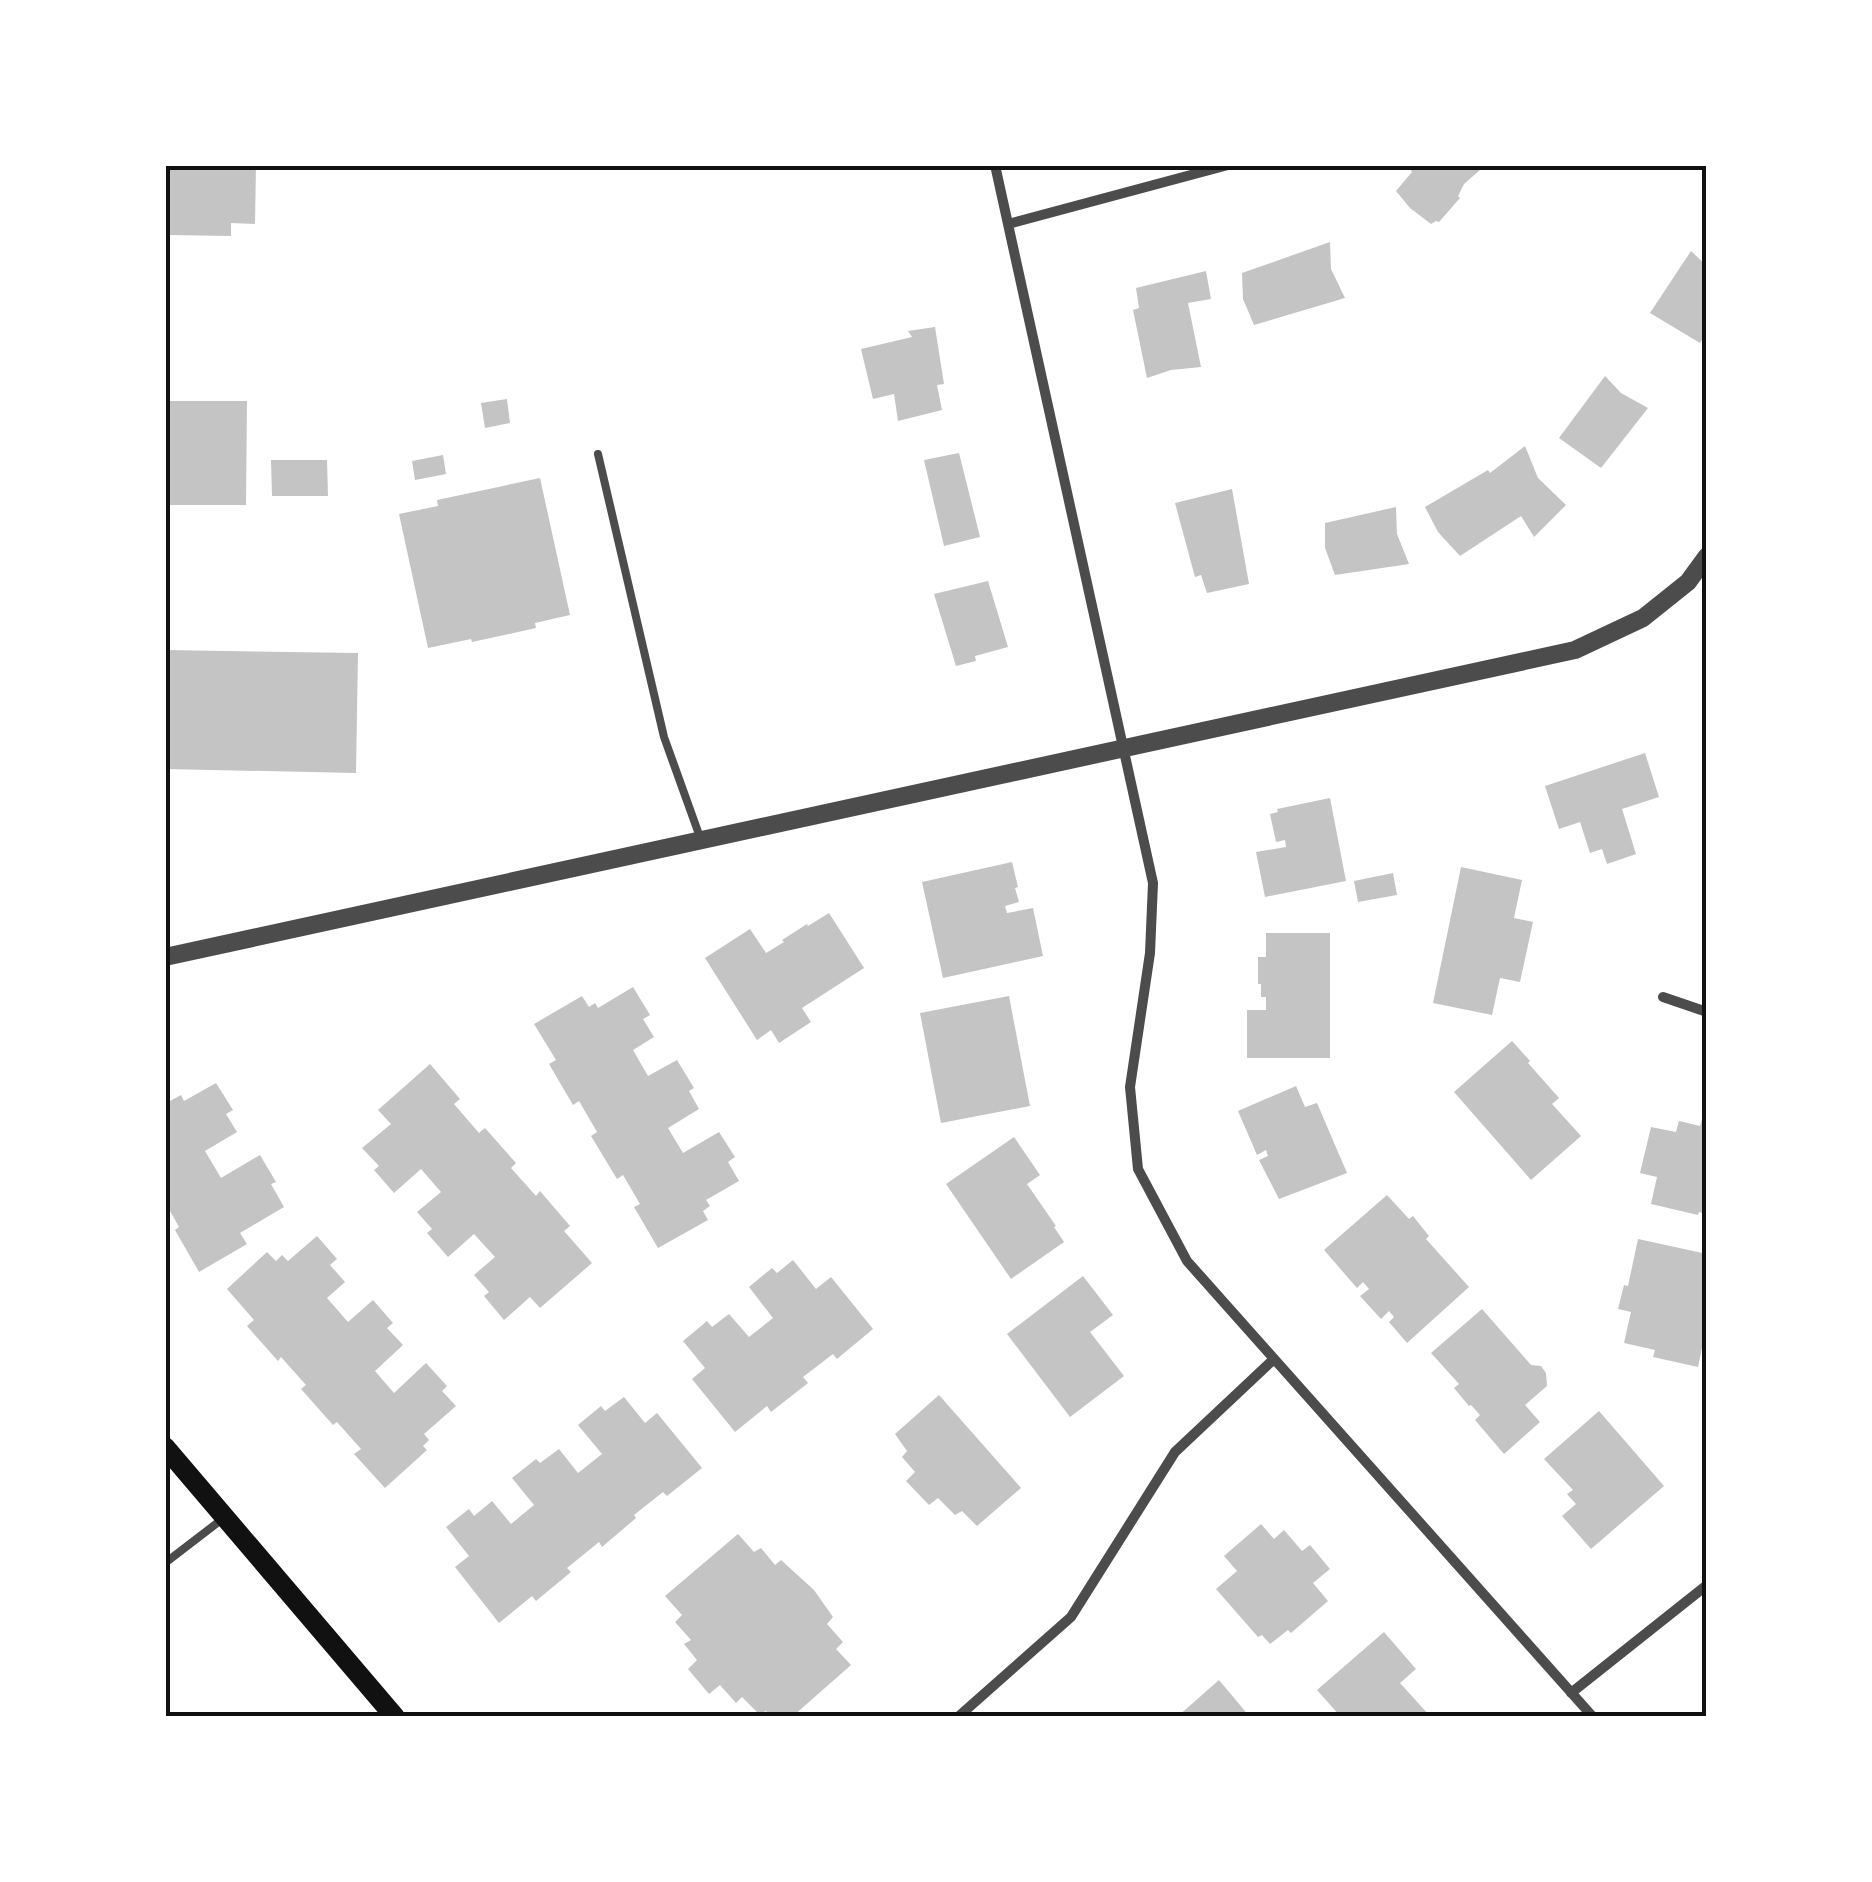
<svg xmlns="http://www.w3.org/2000/svg" width="1872" height="1882" font-family="'Noto Sans',sans-serif">
	<style>
		.building { fill: #c4c4c4 }
		.lines { fill: none; stroke-linecap: round; stroke-linejoin: round }
		.service { stroke: #4c4c4c; stroke-width: 8 }
		.minor { stroke: #4c4c4c; stroke-width: 10 }
		.tertiary { stroke: #4c4c4c; stroke-width: 18 }
		.secondary { stroke: #111; stroke-width: 20 }
		.neatline { fill: none; stroke: #111; stroke-width: 4 }
	</style>
	<rect width="100%" height="100%" fill="#fff"/>
	<path class="building" d="M165,165H256L255,224L231,223V236L167,235Z
		M1413,165H1477L1481,169L1464,184L1458,196L1460,198L1439,222L1436,221L1431,224L1410,208L1396,191L1412,172L1410,169L1414,167Z
		M1330,242L1331,269L1345,298L1254,325L1243,299L1242,273Z
		M1691,251L1707,266V332L1700,343L1650,313Z
		M1206,271L1211,299L1188,303L1201,367L1171,370L1147,378L1133,310L1139,308L1136,288Z
		M935,327L944,384L937,385L942,410L898,421L894,394L873,399L861,349L912,337L908,331Z
		M1605,376L1621,393L1648,408L1601,468L1559,438Z
		M507,399L510,423L485,428L481,403Z
		M165,401H247L246,505H165Z
		M1525,446L1538,478L1566,505L1534,537L1521,516L1460,556L1438,532L1425,507L1488,470L1490,473Z
		M959,453L980,537L944,546L924,460Z
		M443,455L446,474L415,480L412,461Z
		M271,460H327L328,496H272Z
		M540,478L570,615L535,623L536,628L472,642L471,639L428,648L399,514L438,506L437,500Z
		M1232,489L1249,584L1207,593L1201,575L1195,577L1175,503Z
		M1396,507L1397,534L1409,564L1335,575L1325,548V523Z
		M988,581L1008,647L975,656L976,661L956,666L934,594Z
		M165,650L358,653L356,773L165,769Z
		M1645,753L1659,797L1622,809L1636,854L1607,864L1602,849L1590,853L1580,822L1559,829L1545,786Z
		M1330,798L1346,881L1265,897L1256,852L1286,847L1285,840L1276,842L1270,814L1278,812L1277,809Z
		M1012,862L1018,887L1015,888L1019,902L1005,906L1007,913L1033,908L1043,956L943,978L922,882Z
		M1461,867L1522,880L1514,918L1533,922L1520,982L1500,978L1492,1015L1433,1003Z
		M1393,873L1397,895L1358,902L1354,881Z
		M829,913L864,968L802,1008L811,1022L779,1043L771,1030L757,1040L705,958L750,929L766,953L784,942L782,940L807,924L808,926Z
		M1266,933H1330V1058H1247V1010H1266V997H1261V984H1258V957H1266Z
		M633,987L650,1015L643,1019L654,1037L633,1050L648,1076L677,1060L694,1088L689,1091L699,1109L668,1128L683,1153L719,1132L735,1157L728,1162L739,1181L706,1200L710,1206L703,1211L708,1220L658,1248L634,1207L640,1204L623,1175L617,1179L591,1136L597,1132L579,1101L573,1105L549,1064L556,1060L534,1024L582,996L589,1007L595,1003L598,1008Z
		M1009,996L1030,1106L941,1123L920,1013Z
		M1512,1041L1530,1061L1528,1063L1559,1098L1552,1104L1581,1136L1531,1180L1454,1092Z
		M430,1064L460,1099L454,1104L479,1133L485,1128L516,1163L511,1168L536,1196L540,1191L570,1226L564,1231L592,1263L540,1308L530,1297L504,1320L484,1296L489,1292L474,1275L495,1257L474,1234L448,1257L427,1233L432,1229L417,1212L441,1192L421,1169L394,1193L374,1170L379,1166L362,1148L391,1124L378,1110Z
		M216,1083L233,1110L226,1114L237,1132L205,1151L221,1178L260,1155L276,1182L271,1184L284,1207L240,1233L247,1244L199,1272L175,1230L179,1227L165,1202V1093L170,1101L181,1095L184,1101Z
		M1296,1086L1305,1107L1317,1103L1347,1173L1279,1199L1259,1160L1268,1156L1266,1150L1257,1155L1238,1111Z
		M1702,1119L1707,1120V1214L1699,1212L1698,1215L1651,1204L1657,1177L1640,1173L1651,1127L1676,1132L1679,1121L1700,1126Z
		M1014,1137L1040,1175L1027,1184L1056,1226L1054,1227L1064,1242L1011,1279L946,1184Z
		M1387,1195L1409,1219L1413,1216L1429,1236L1426,1239L1469,1287L1407,1343L1389,1322L1394,1317L1389,1311L1381,1319L1360,1296L1369,1289L1363,1282L1357,1288L1324,1250Z
		M317,1236L337,1259L330,1265L345,1282L327,1298L348,1322L373,1300L393,1323L387,1328L403,1345L375,1371L394,1393L426,1363L447,1386L442,1391L456,1406L424,1434L429,1440L423,1446L427,1450L385,1488L354,1454L361,1449L337,1422L333,1425L301,1389L306,1385L281,1357L278,1361L247,1326L254,1320L227,1289L267,1252L276,1261L282,1255L288,1261Z
		M1638,1239L1707,1254V1324L1698,1367L1653,1357L1655,1350L1624,1343L1631,1312L1618,1309L1624,1285L1628,1286Z
		M793,1260L816,1289L831,1277L873,1329L837,1359L833,1354L803,1377L808,1383L771,1412L767,1406L735,1432L692,1379L705,1368L683,1341L707,1321L712,1327L729,1314L749,1337L773,1318L749,1287L772,1268L777,1273Z
		M1083,1276L1113,1315L1090,1332L1124,1376L1070,1417L1007,1334Z
		M1482,1309L1531,1365L1541,1366L1546,1373L1547,1386L1525,1405L1540,1422L1504,1454L1475,1420L1480,1415L1471,1405L1469,1406L1454,1388L1459,1384L1431,1353Z
		M939,1395L1021,1488L977,1526L962,1511L955,1515L938,1498L929,1505L906,1481L915,1472L902,1457L907,1451L895,1434Z
		M624,1397L645,1423L657,1413L702,1468L667,1496L663,1492L634,1515L636,1518L602,1547L599,1542L567,1568L571,1572L536,1601L532,1596L499,1623L455,1567L469,1556L446,1527L469,1509L474,1516L492,1501L511,1524L534,1505L512,1478L536,1459L540,1463L559,1449L578,1473L602,1454L578,1425L601,1406L605,1411Z
		M1599,1411L1664,1486L1591,1549L1562,1516L1576,1504L1567,1494L1573,1490L1544,1459Z
		M1261,1524L1274,1539L1284,1530L1302,1551L1310,1545L1330,1569L1313,1583L1328,1601L1291,1633L1288,1630L1270,1644L1262,1635L1258,1637L1216,1589L1237,1571L1224,1556Z
		M738,1534L754,1552L761,1548L775,1565L781,1560L814,1590L833,1617L827,1624L843,1642L836,1649L851,1665L792,1717H771L766,1711L759,1714L742,1697L736,1703L720,1685L709,1694L688,1669L697,1660L684,1644L691,1640L675,1622L682,1615L665,1596Z
		M1384,1632L1416,1669L1400,1683L1429,1715L1427,1717H1341L1317,1690Z
		M1219,1680L1250,1717H1177Z"/>
	<g class="lines">
		<path class="service" d="M598,454L664,737L701,840
			M165,1563L225,1517"/>
		<path class="minor" d="M995,165L1153,883L1150,953L1130,1087L1138,1169L1187,1261L1593,1717
			M1008,224L1228,165
			M1663,997L1707,1012
			M1571,1693L1707,1585
			M958,1717L1071,1617L1175,1452L1274,1359"/>
		<path class="tertiary" d="M165,957L1575,650L1643,618L1688,582L1707,556"/>
		<path class="secondary" d="M165,1447L395,1717"/>
	</g>
	<rect width="1872" height="1882" fill="none" stroke="#ffffff" stroke-width="335"/>
	<rect x="168" y="168" width="1536" height="1546" class="neatline"/>
</svg>
